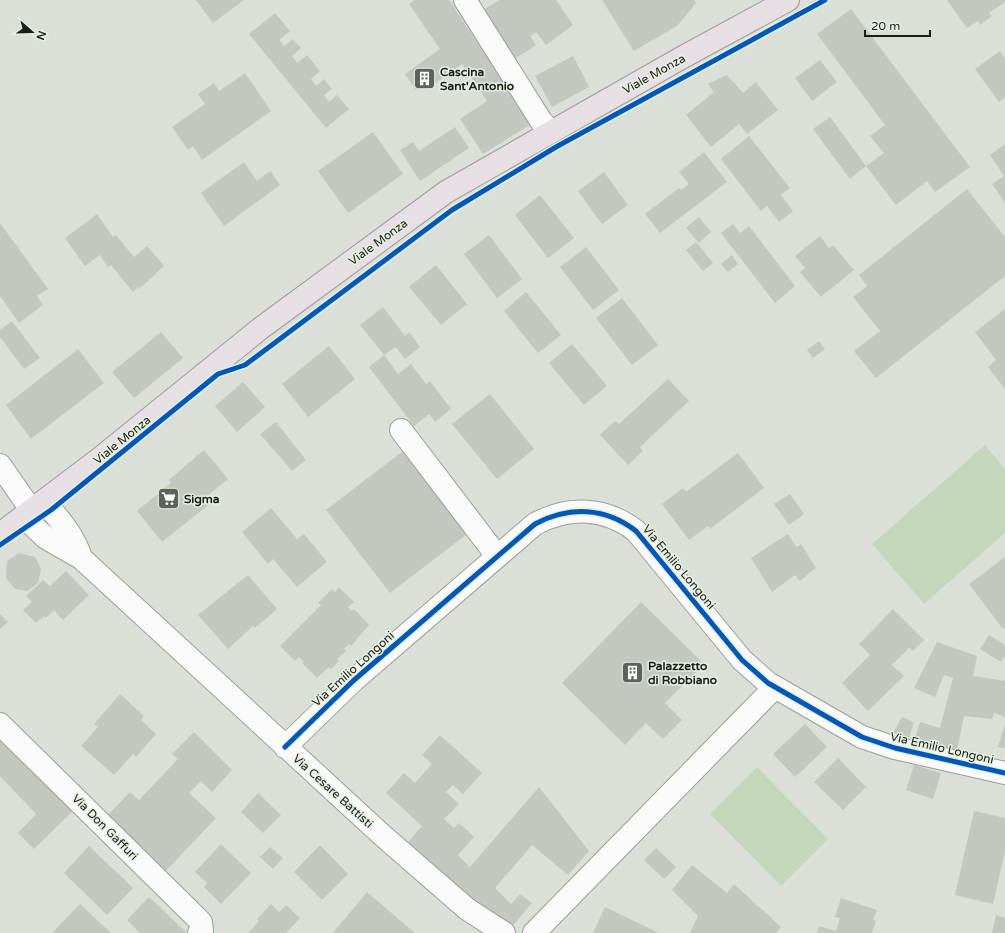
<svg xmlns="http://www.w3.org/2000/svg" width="1005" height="933" font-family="'Varela Round',sans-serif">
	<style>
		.green { fill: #c5d7bb }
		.building { fill: #c2c7c0 }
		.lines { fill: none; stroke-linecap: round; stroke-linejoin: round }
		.minor-casing { stroke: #9a9f99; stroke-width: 24 }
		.major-casing { stroke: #a1979e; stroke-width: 24 }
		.minor { stroke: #f9faf9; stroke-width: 22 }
		.major { stroke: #e6e0e5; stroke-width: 22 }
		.cycleway-casing { stroke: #e6f0e1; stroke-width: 8 }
		.cycleway { stroke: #0057b8; stroke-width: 5 }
		.labels { text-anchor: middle; stroke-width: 3; stroke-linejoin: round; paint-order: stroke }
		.poi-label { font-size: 12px; font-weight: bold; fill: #1a1e18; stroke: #e6f0e1; text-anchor: start }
		.street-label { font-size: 12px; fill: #1a1e18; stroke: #e6f0e1 }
	</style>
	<rect width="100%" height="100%" fill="#dae0d8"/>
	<path class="green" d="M985,445L1005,469V533L924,604L872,544Z
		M757,767L828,839L781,886L710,814Z"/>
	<path class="building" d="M196,0H244L213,23Z
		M415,0H449L531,124L483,154L460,119L487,101L462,64L427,89L423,84L416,90L405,74L440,49L409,4Z
		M499,0H556L573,25L546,45L536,32L530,36L536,45L512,61L479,13Z
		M602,0H694L696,3L677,26L634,51Z
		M947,0H1005V2L989,13L992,16L980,25L978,21L967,28Z
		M851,9L970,167L935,192L927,181L896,205L866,166L884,153L870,136L885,125L817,34Z
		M275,13L290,31L279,40L284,46L293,39L301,48L292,56L297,63L307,55L320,71L311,79L316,86L324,79L332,89L324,95L329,102L337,95L349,109L326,128L249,34Z
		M1000,51L1005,59V97L999,102L975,69Z
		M573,56L589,87L552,107L535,76Z
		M820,60L837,82L812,101L795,78Z
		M245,73L271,111L202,160L193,146L188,150L172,127L205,104L198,94L214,83L219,91Z
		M727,75L743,93L756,82L778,110L747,134L739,124L711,147L686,115L714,92L708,84Z
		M830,117L866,166L850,179L813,129Z
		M455,127L469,148L420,181L400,150L413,142L419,151Z
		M373,132L403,174L348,213L318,171Z
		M749,136L790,188L781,195L793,211L779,222L767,206L761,211L721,159Z
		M1005,144V203L992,184L1004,176L990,155Z
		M704,152L727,182L660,233L645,214L679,188L681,190L689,184L679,172Z
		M244,162L257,181L270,171L280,185L224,226L201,193Z
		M604,172L628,205L602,224L578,191Z
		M967,189L1005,237V276L876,378L854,351L880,331L853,297L867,286L859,275Z
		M540,195L574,238L548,258L515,215Z
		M97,214L113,237L116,235L134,257L147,246L164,266L139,289L138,287L133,292L111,265L108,267L100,255L85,266L65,238Z
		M699,217L711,232L699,243L686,228Z
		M0,223L48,289L37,296L43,305L19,323L0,296Z
		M733,224L740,233L749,226L795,286L775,303L721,233Z
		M489,235L522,279L497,298L464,254Z
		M820,236L829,248L833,245L854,270L821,297L800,272L805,268L795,256Z
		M696,242L713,263L703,271L686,250Z
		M586,247L619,290L593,310L560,267Z
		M732,255L738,264L728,272L721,264Z
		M436,265L467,304L441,325L409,287Z
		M526,292L561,335L538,353L504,311Z
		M622,298L658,345L632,365L596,318Z
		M383,307L405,336L409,332L420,347L405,359L396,347L384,355L360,325Z
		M1005,309V389L988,367L996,360L975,332Z
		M12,321L40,358L24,369L0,337V330Z
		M161,332L183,358L134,398L112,372Z
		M819,341L825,349L813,358L807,350Z
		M572,344L607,386L584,405L549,363Z
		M329,346L355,379L308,417L282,384Z
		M78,349L104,383L31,439L6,405Z
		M384,355L398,374L411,364L426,384L430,381L451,409L435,422L429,414L414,426L369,367Z
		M668,379L689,401L640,447L643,451L628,465L600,435L615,421L619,424Z
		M243,382L265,407L237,432L215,406Z
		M490,394L534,449L497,479L452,424Z
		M276,422L306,460L292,471L260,434Z
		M407,448L471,531L390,593L326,510Z
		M204,450L228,479L207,496L212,502L162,542L137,511L171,483L169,480Z
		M738,453L764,488L710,529L708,526L689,540L662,504L683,488L686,492Z
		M790,494L804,514L789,525L774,504Z
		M271,508L297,539L304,534L327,562L297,587L273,559L268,564L242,532Z
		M788,534L796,547L801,544L816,568L800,581L795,575L772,592L751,558Z
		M19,553L35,557L41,569L38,583L28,591L15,589L6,578L7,561Z
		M1005,557V627L1003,629L969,584Z
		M66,571L89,595L63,620L54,610L46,618L44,616L36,623L23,610L32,602L26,596L43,580L50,586Z
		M248,575L277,609L255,628L253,626L228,649L198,615Z
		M339,587L354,602L348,607L351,611L354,609L369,625L351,646L349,644L344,649L346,651L337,659L339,661L331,669L329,667L317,678L302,663L304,662L299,657L295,661L280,646L321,605L318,603L332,589L335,592Z
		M641,602L704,664L665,703L682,720L663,739L646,723L625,745L562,683Z
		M893,609L924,640L913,651L909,648L892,665L904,676L868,711L842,683L870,655L859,644Z
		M0,614L8,622L0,629Z
		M989,635L1005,645V656L1001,662L980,649Z
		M937,642L977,656L973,676L1005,681V717L994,713L992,719L964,716L955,760L912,748L920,722L940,728L953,678L944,675L935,697L914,688Z
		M120,694L144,716L141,720L156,734L136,757L133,754L114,775L81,746L98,727L94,724Z
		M902,717L914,722L909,739L893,733Z
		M805,724L827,747L795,777L773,754Z
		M1005,724V748L998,747Z
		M194,732L232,770L212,792L201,781L189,793L216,818L163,874L105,818L130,792L139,800L178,759L172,754Z
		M440,735L482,773L463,794L453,785L446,792L459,804L444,819L454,828L459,823L474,837L458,855L470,867L539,787L589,851L568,875L532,845L495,888L511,904L520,894L532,903L510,929L497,922L408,842L422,826L386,793L404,773L415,783L432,764L422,755Z
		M3,737L75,809L34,849L18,833L36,814L0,776V740Z
		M838,758L866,787L843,810L814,782Z
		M914,765L941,773L933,799L906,790Z
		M258,793L281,815L263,833L241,812Z
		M974,811L1005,818V851L993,904L955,895Z
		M221,844L251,873L221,904L204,887L207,883L195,872Z
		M320,845L348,874L322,900L294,872Z
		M89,846L133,888L107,915L64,873Z
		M270,847L283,858L273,869L260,857Z
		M656,848L676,867L664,879L644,860Z
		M692,865L727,893L734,884L781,927L776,933H690L698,916L672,890Z
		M367,892L415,933H333Z
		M149,897L187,933H140L127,920Z
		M841,898L877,910L873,920L876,921L872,933H817L819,926L836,931L840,918L835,917Z
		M80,904L111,933H52Z
		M271,904L279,912L286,905L300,918L286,933H248L259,921L257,919Z
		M605,907L659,933H593Z
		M996,915L1005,918V933H992Z"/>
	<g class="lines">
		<defs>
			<path id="minor" d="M465,0L541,121L551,132
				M401,430L497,556
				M0,465L32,511
				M44,502C59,518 75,537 81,558
				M24,517L46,538L81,558L382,835L467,909L504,933
				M0,724L201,922L202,930L199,933
				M285,747L353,681L535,524C569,506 605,507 636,531L742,660L768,683L862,737L895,748L1005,773
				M534,933L775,687"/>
			<path id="major" d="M0,534L99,459L261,328L446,192L683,57L788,0"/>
		</defs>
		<use href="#minor" class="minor-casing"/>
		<use href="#major" class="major-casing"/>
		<use href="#minor" class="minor"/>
		<use href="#major" class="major"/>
		<defs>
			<path id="cycleway" d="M0,545L51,510L218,374L245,365L452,210L556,147L825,0
				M285,747L353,681L535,524C569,506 605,507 636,531L742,660L768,683L862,737L895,748L1005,773"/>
		</defs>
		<use href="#cycleway" class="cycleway-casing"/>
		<use href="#cycleway" class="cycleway"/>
	</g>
	<defs>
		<symbol id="building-square" viewBox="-11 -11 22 22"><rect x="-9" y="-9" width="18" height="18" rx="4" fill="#5d625b" stroke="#e6f0e1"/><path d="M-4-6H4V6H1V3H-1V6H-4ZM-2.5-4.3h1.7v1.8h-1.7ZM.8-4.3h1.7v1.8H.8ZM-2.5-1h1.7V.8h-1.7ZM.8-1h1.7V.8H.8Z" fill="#fff"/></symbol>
		<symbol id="supermarket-square" viewBox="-11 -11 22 22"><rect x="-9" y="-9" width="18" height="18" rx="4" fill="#5d625b" stroke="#e6f0e1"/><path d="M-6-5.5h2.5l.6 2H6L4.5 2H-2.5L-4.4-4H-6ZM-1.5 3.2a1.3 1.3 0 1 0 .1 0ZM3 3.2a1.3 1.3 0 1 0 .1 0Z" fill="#fff"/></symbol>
	</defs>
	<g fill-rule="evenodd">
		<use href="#building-square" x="412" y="66" width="25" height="25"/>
		<use href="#supermarket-square" x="156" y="486" width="25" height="25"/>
		<use href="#building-square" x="620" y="660" width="25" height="25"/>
	</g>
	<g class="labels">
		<g class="poi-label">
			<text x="440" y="76">Cascina<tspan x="440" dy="14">Sant'Antonio</tspan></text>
			<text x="184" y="503">Sigma</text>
			<text x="648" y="670">Palazzetto<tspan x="648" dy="14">di Robbiano</tspan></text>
		</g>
		<g class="street-label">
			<text transform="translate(654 74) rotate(-29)" y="4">Viale Monza</text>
			<text transform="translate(378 242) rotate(-36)" y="4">Viale Monza</text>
			<text transform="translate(122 440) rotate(-39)" y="4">Viale Monza</text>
			<text transform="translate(679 567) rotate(50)" y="4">Via Emilio Longoni</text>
			<text transform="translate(353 669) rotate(-42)" y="4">Via Emilio Longoni</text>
			<text transform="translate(942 748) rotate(13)" y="4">Via Emilio Longoni</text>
			<text transform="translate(333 791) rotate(42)" y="4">Via Cesare Battisti</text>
			<text transform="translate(105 827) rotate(45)" y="4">Via Don Gaffuri</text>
		</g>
	</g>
	<g transform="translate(32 32) rotate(110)" stroke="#e6f0e1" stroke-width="3" paint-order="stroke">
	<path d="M0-3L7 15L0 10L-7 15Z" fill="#1a1e18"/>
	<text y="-6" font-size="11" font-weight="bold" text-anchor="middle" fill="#1a1e18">N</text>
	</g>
	<path d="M865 30v6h65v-6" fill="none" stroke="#1a1e18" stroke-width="2"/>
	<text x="871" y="30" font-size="12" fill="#1a1e18" stroke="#e6f0e1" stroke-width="3" paint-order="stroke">20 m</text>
</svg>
